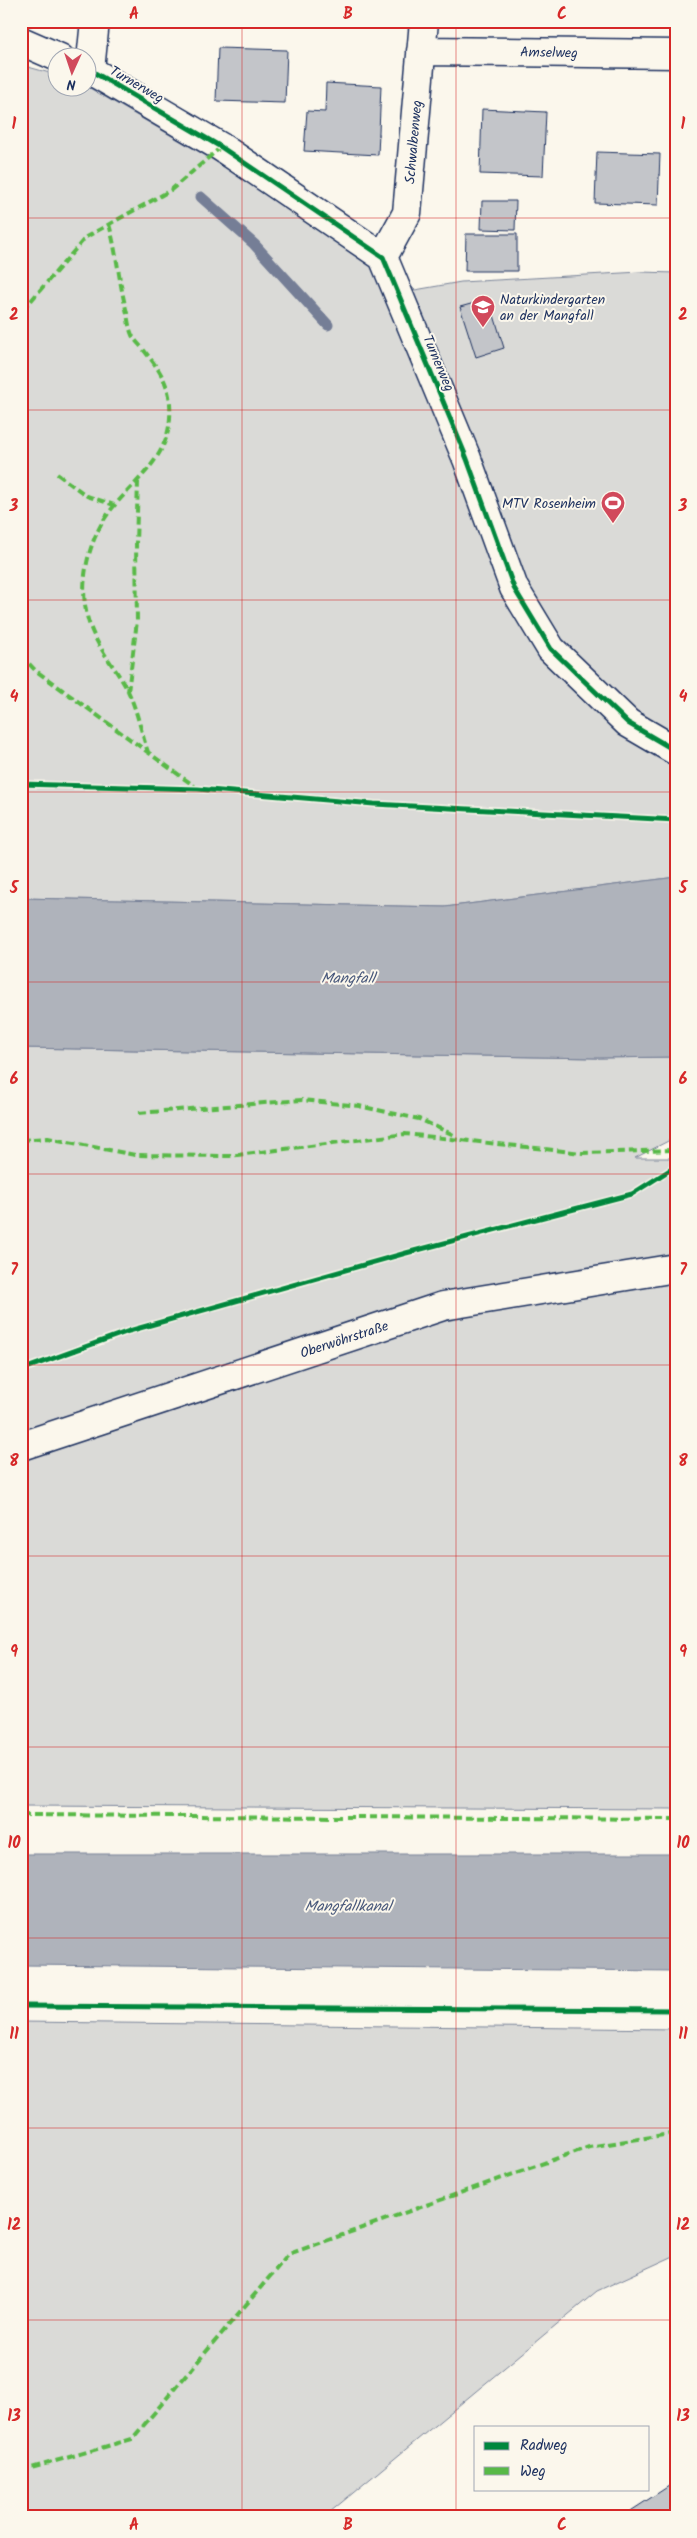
<svg xmlns="http://www.w3.org/2000/svg" width="697" height="2538" font-family="Kalam,sans-serif">
	<style>
		.green { fill: #dadad7; stroke: #7a849a }
		.water { fill: #afb3bb; stroke: #747e96 }
		.lines { fill: none; stroke-linecap: round; stroke-linejoin: round }
		.stream { stroke: #747e96; stroke-width: 11 }
		.building { fill: #c3c5c9; stroke: #1b2f5e }
		.street-casing { stroke: #1b2f5e; stroke-width: 31 }
		.street { stroke: #fbf7ec; stroke-width: 28 }
		.quiet { stroke: #58b947; stroke-width: 4; stroke-dasharray: 8 4; stroke-linecap: butt }
		.cycleway-casing { stroke: #fbf7ec; stroke-width: 8 }
		.cycleway { stroke: #00873e; stroke-width: 5 }
		.grid { fill: none; stroke: #d62828; stroke-width: 1; stroke-opacity: 0.55 }
		.labels { text-anchor: middle; stroke-width: 4; stroke-linejoin: round; paint-order: stroke }
		.street-label { font-size: 14px; fill: #1b2f5e; stroke: #fbf7ec }
		.poi-label { font-size: 14px; fill: #1b2f5e; stroke: #fbf7ec; text-anchor: start }
		.water-label { font-size: 15px; font-style: italic; fill: #47577a; stroke: #fbf7ec }
		.neatline { fill: none; stroke: #d62828; stroke-width: 2 }
		.grid-label { font-size: 16px; text-anchor: middle; font-weight: bold; fill: #d62828 }
	</style>
	<rect width="100%" height="100%" fill="#fbf7ec"/>
	<filter id="ink" filterUnits="userSpaceOnUse"><feTurbulence type="fractalNoise" baseFrequency=".02" numOctaves="2"/><feDisplacementMap in="SourceGraphic" scale="10" xChannelSelector="R" yChannelSelector="G"/><feConvolveMatrix kernelMatrix="1 2 1 2 8 2 1 2 1" color-interpolation-filters="sRGB"/></filter>
	<g filter="url(#ink)">
		<path class="green" d="M21,65L57,75L58,88L88,87L377,256L415,290L461,282L640,272L676,273V877L445,907L21,898Z
			M21,1048L596,1058L676,1057V1137L635,1158H676V1809L21,1806Z
			M21,2022L676,2029V2255L597,2291L324,2517H21Z"/>
		<path class="water" d="M676,877V1057L596,1058L21,1048V898L445,907Z
			M21,1854H676V1971L21,1965Z"/>
		<g class="lines">
			<path class="stream" d="M201,197L254,244L328,325"/>
		</g>
		<path class="building" d="M218,48L287,50L285,103L216,101Z
			M326,83L381,86L378,155L304,151L307,111L325,112Z
			M482,109L546,112L543,176L480,174Z
			M597,152L660,154L658,205L595,203Z
			M482,201H516L515,230L481,229Z
			M466,234H517V271H465Z
			M489,299L504,348L476,357L460,307Z
			M675,2482L676,2517H628L626,2514Z"/>
		<g class="lines">
			<defs>
				<path id="street" d="M21,41L60,58
					M421,51L676,54
					M88,69L221,147L383,257L467,459L514,588L551,649L628,723L676,751
					M90,70L95,21
					M383,257L407,213L424,21
					M21,1446L443,1306L676,1268"/>
			</defs>
			<use href="#street" class="street-casing"/>
			<use href="#street" class="street"/>
			<path class="quiet" d="M109,224C117,253 119,283 127,313C128,320 129,328 132,335C135,341 142,347 146,353C163,374 172,390 170,418C167,458 139,477 115,505C88,535 76,587 90,626C98,649 117,669 128,691C137,710 141,732 148,752
				M21,307L29,303L86,237L171,190L221,147
				M57,474L87,496L114,505
				M21,655L35,670L197,788
				M128,692L137,621L136,543L138,482
				M139,1113L302,1100L359,1106L419,1119L454,1135
				M21,1140L48,1138L135,1155L230,1156L405,1134L582,1153L676,1150
				M21,1815L676,1819
				M21,2471L132,2439L289,2254L589,2147L676,2133"/>
			<defs>
				<path id="cycleway" d="M88,69L221,147L383,257L467,459L514,588L551,649L628,723L676,751
					M21,784L198,789L374,804L676,820
					M21,1370L129,1331L406,1253L632,1194L676,1166
					M21,2006L676,2010"/>
			</defs>
			<use href="#cycleway" class="cycleway-casing"/>
			<use href="#cycleway" class="cycleway"/>
		</g>
	</g>
	<path class="grid" d="M242,21V2517M456,21V2517M21,218H676M21,410H676M21,600H676M21,792H676M21,982H676M21,1174H676M21,1365H676M21,1556H676M21,1747H676M21,1938H676M21,2128H676M21,2320H676"/>
	<defs>
		<symbol id="school-pin" viewBox="-11 -11 22 30"><path d="M0 17L-7.5 6A9.5 9.5 0 1 1 7.5 6Z" fill="#d1495b" stroke="#fbf7ec"/><path d="M0-5L7-2L0 1L-7-2ZM-4 1L0 2.5L4 1V4Q0 6-4 4Z" fill="#fff"/></symbol>
		<symbol id="stadium-pin" viewBox="-11 -11 22 30"><path d="M0 17L-7.5 6A9.5 9.5 0 1 1 7.5 6Z" fill="#d1495b" stroke="#fbf7ec"/><path d="M0-5a6.5 5 0 1 0 0 10a6.5 5 0 1 0 0-10ZM-3.5-1.8h7v3.6h-7Z" fill="#fff"/></symbol>
	</defs>
	<g fill-rule="evenodd">
		<use href="#school-pin" x="469" y="293" width="28" height="38"/>
		<use href="#stadium-pin" x="599" y="489" width="28" height="38"/>
	</g>
	<g class="labels">
		<g class="street-label">
			<text transform="translate(549 52) rotate(1)" y="5">Amselweg</text>
			<text transform="translate(137 84) rotate(30)" y="5">Turnerweg</text>
			<text transform="translate(413 142) rotate(-85)" y="5">Schwalbenweg</text>
			<text transform="translate(439 363) rotate(67)" y="5">Turnerweg</text>
			<text transform="translate(344 1339) rotate(-18)" y="5">Oberwöhrstraße</text>
		</g>
		<g class="poi-label">
			<text x="500" y="304">Naturkindergarten<tspan x="500" dy="16">an der Mangfall</tspan></text>
			<text x="596" y="508" text-anchor="end">MTV Rosenheim</text>
		</g>
		<g class="water-label">
			<text x="348" y="983">Mangfall</text>
			<text x="348" y="1911">Mangfallkanal</text>
		</g>
	</g>
	<rect width="697" height="2538" fill="none" stroke="#fbf7ec" stroke-width="55"/>
	<rect x="474" y="2426" width="175" height="65" fill="#fbf7ec" stroke="#a1a7b3"/>
	<rect x="484" y="2442" width="25" height="8" fill="#00873e" stroke="#a1a7b3"/>
	<text x="520" y="2450" font-size="15" fill="#1b2f5e">Radweg</text>
	<rect x="484" y="2467" width="25" height="8" fill="#58b947" stroke="#a1a7b3"/>
	<text x="520" y="2476" font-size="15" fill="#1b2f5e">Weg</text>
	<g transform="translate(72 72) rotate(183)"><circle r="24" fill="#fbf7ec" stroke="#a1a7b3"/>
	<path d="M0-4L9 19L0 12L-9 19Z" fill="#d1495b"/>
	<text y="-8" font-size="14" font-weight="bold" text-anchor="middle" fill="#1b2f5e">N</text>
	</g>
	<rect x="28" y="28" width="642" height="2482" class="neatline"/>
	<g class="grid-label">
		<text x="134" y="19">A</text>
		<text x="348" y="19">B</text>
		<text x="562" y="19">C</text>
		<text x="14" y="129">1</text>
		<text x="683" y="129">1</text>
		<text x="14" y="320">2</text>
		<text x="683" y="320">2</text>
		<text x="14" y="511">3</text>
		<text x="683" y="511">3</text>
		<text x="14" y="702">4</text>
		<text x="683" y="702">4</text>
		<text x="14" y="893">5</text>
		<text x="683" y="893">5</text>
		<text x="14" y="1084">6</text>
		<text x="683" y="1084">6</text>
		<text x="14" y="1275">7</text>
		<text x="683" y="1275">7</text>
		<text x="14" y="1466">8</text>
		<text x="683" y="1466">8</text>
		<text x="14" y="1657">9</text>
		<text x="683" y="1657">9</text>
		<text x="14" y="1848">10</text>
		<text x="683" y="1848">10</text>
		<text x="14" y="2039">11</text>
		<text x="683" y="2039">11</text>
		<text x="14" y="2230">12</text>
		<text x="683" y="2230">12</text>
		<text x="14" y="2421">13</text>
		<text x="683" y="2421">13</text>
		<text x="134" y="2530">A</text>
		<text x="348" y="2530">B</text>
		<text x="562" y="2530">C</text>
	</g>
</svg>
